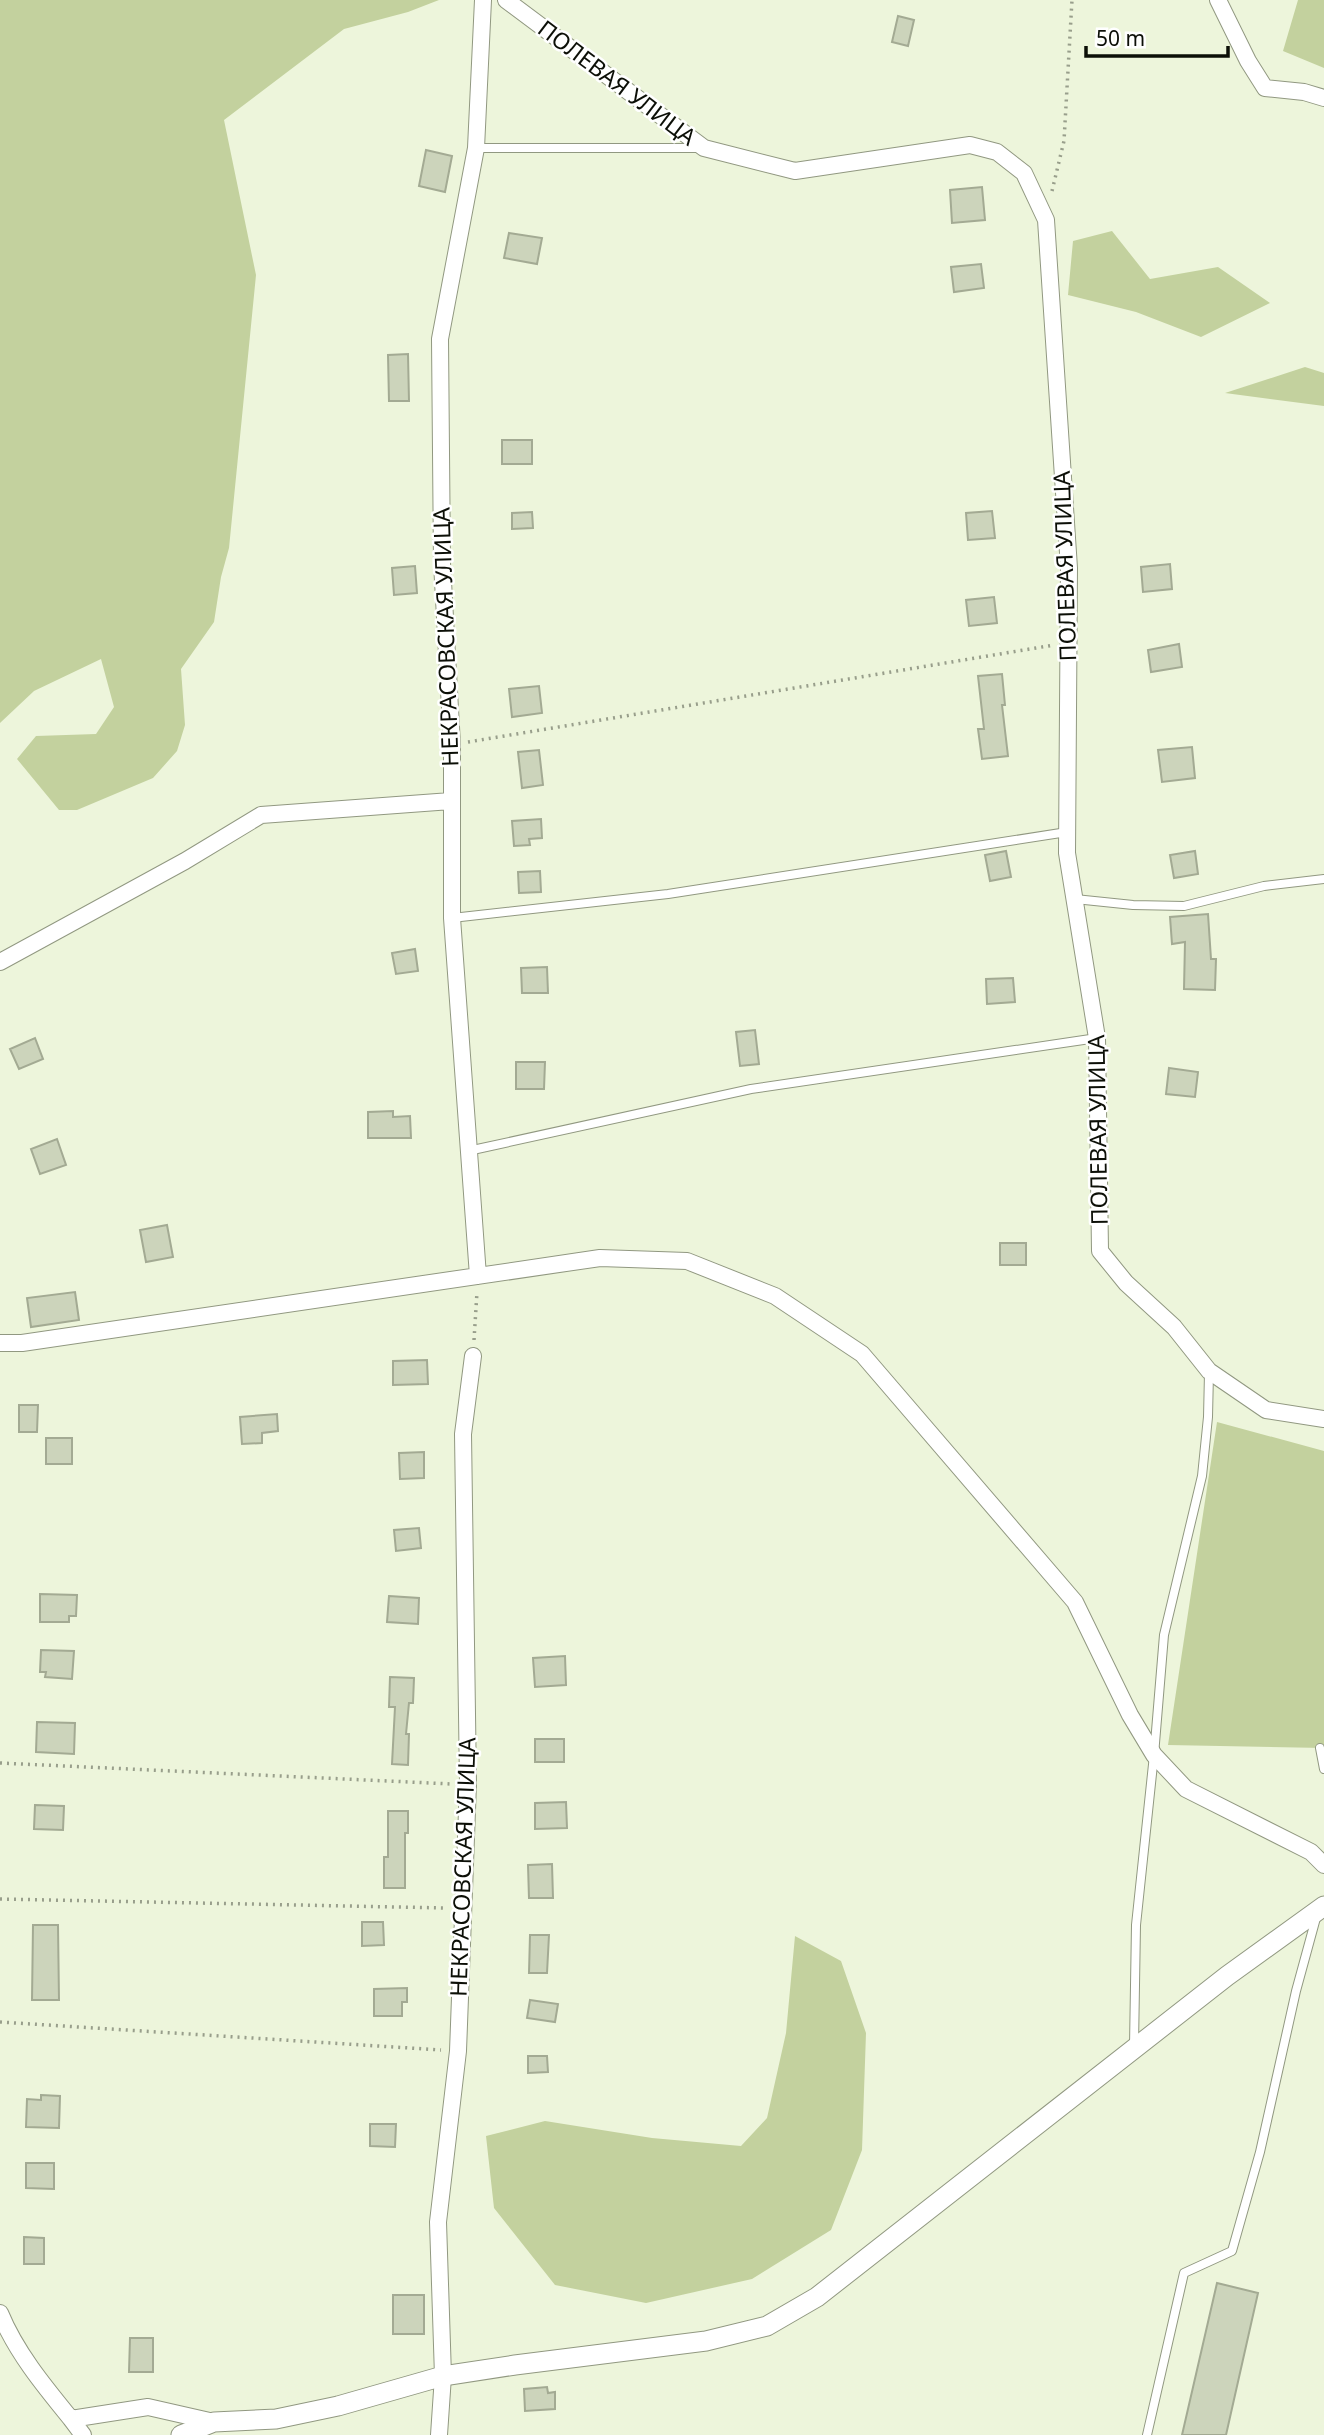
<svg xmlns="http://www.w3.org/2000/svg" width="1324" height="2435" font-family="'Noto Sans',sans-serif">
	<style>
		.green { fill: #c3d19e }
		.building { fill: #ccd4bb; stroke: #a3aa93; stroke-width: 2 }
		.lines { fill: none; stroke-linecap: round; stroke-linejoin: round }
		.service-casing { stroke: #919881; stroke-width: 10 }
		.minor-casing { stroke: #919881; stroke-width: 18 }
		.tertiary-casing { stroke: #919881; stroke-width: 21 }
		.path { stroke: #989e8b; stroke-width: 3.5; stroke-dasharray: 2 5; stroke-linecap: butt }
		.service { stroke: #fff; stroke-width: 8 }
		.minor { stroke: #fff; stroke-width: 16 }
		.tertiary { stroke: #fff; stroke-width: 19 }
		.labels { text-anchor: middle; stroke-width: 5; stroke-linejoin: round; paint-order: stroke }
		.street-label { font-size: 23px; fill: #0c0f07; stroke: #fff }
	</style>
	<rect width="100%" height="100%" fill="#edf5db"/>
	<path class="green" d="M0,0H439L408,12L344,29L224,120L256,275L229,548L221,577L214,622L181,669L185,725L177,751L153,778L77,810H59L17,759L36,736L96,734L114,707L101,659L34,691L0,723Z
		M1298,0H1324V68L1283,51Z
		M1112,231L1150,279L1218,267L1270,303L1201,337L1136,312L1068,295L1073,241Z
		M1305,367L1324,373V406L1225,393Z
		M1217,1422L1324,1451V1748L1168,1745Z
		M795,1936L841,1961L866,2033L862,2150L831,2230L752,2279L646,2303L555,2285L494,2208L486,2136L545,2121L652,2138L741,2146L767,2118L786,2033Z"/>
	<path class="building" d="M898,16L914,20L908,46L892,42Z
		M426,150L452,156L445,192L419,186Z
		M982,187L985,220L952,223L950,190Z
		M509,233L542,238L537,264L504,258Z
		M981,264L984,288L954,292L951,267Z
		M408,354L409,401H389L388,355Z
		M502,440H532V464H502Z
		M992,511L995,538L968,540L966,513Z
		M532,512L533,528L512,529V513Z
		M1170,564L1172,589L1143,592L1141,567Z
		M415,566L417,593L394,595L392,568Z
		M994,597L997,623L969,626L966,600Z
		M1179,644L1182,667L1151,672L1148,650Z
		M1002,674L1005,705H1002L1008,756L982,759L978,729H984L978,676Z
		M539,686L542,713L512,717L509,689Z
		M1192,747L1195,778L1162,782L1158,750Z
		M539,750L543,785L522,788L518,752Z
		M541,819L542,838L529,839L530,845L514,846L512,821Z
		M1006,851L1011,877L990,881L985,855Z
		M1195,851L1198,874L1174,878L1170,855Z
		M540,871L541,892L519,893L518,872Z
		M1208,914L1211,959H1216L1215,990L1184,989L1185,942L1172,944L1170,917Z
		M415,949L418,971L396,974L392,953Z
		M547,967L548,993H522L521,968Z
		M1013,978L1015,1002L987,1004L986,979Z
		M755,1030L759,1064L740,1066L736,1032Z
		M35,1038L43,1059L19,1069L10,1049Z
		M516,1062H545L544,1089H516Z
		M1169,1068L1198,1072L1195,1097L1166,1094Z
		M393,1111V1117L410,1116L411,1138H368V1112Z
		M57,1139L66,1165L40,1174L31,1149Z
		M167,1225L173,1257L146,1262L140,1230Z
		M1000,1243H1026V1265H1000Z
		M75,1292L79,1320L31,1327L27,1298Z
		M427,1360L428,1384L393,1385V1361Z
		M19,1405H38L37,1432H19Z
		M277,1414L278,1431L262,1433V1443L242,1444L240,1417Z
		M46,1438H72V1464H46Z
		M424,1452V1478L400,1479L399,1453Z
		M419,1528L421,1548L396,1551L394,1530Z
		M40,1594L77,1595L76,1616H69V1622H40Z
		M389,1596L419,1598L418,1624L387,1622Z
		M41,1650L74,1651L72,1679L45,1677L46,1672H40Z
		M565,1656L566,1685L535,1687L533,1658Z
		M390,1677L414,1678L413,1703H409L406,1734H409L408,1765L392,1764L395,1707H389Z
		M37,1722L75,1723L74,1754L36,1752Z
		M535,1739H564V1762H535Z
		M566,1802L567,1828L535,1829V1803Z
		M35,1805L64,1806L63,1830L34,1829Z
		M388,1811H408V1833H405V1888H384V1857H388Z
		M552,1864L553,1898H529L528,1865Z
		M362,1922H383L384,1945L362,1946Z
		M33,1925H58L59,2000H32Z
		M530,1935H549L547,1973H529Z
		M407,1988V2002H402V2016H374V1989Z
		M530,2000L558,2004L555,2022L527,2018Z
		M528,2056H547L548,2072L528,2073Z
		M41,2095L60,2096L59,2128L26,2127L27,2099L41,2100Z
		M370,2124H396L395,2147L370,2146Z
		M26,2163H54V2189L26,2188Z
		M24,2237L44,2238V2264H24Z
		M1217,2283L1258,2293L1226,2435H1182Z
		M393,2295H424V2334H393Z
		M130,2338H153V2372H129Z
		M547,2387L548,2393L555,2392V2409L525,2411L524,2389Z"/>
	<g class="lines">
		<defs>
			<path id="service" d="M476,148H701
				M1075,899L1133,905L1184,906L1264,886L1324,879
				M452,918L668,894L1067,832
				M468,1151L751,1089L1097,1038
				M1320,1748L1324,1769
				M1134,2046L1136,1925L1154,1755L1164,1635L1202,1476L1208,1417L1209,1373
				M1147,2435L1184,2273L1232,2251L1260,2152L1296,1991L1316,1918"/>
			<path id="minor" d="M506,0L704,148L795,171L970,145L997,152L1024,173L1046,220L1069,568L1067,853L1097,1038L1100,1251L1126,1283L1174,1327L1209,1371L1266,1410L1324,1419
				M1218,0L1248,61L1265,88L1304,92L1324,98
				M0,962L185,861L261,815L451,801
				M478,1276L452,918V745L442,563L440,339L476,148L483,0
				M0,1343H22L600,1258L687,1261L775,1296L862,1354L1075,1602L1130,1715L1154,1755L1186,1789L1311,1852L1324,1865
				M0,2313C16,2352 44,2386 71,2419
				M83,2435L71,2419L148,2407L214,2422
				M439,2435L443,2376L438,2222L458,2051L468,1784L463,1434L473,1356"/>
			<path id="tertiary" d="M181,2435L214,2422L276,2419L338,2406L443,2376L515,2365L706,2341L767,2326L817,2297L1227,1976L1324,1906"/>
		</defs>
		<use href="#service" class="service-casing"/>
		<use href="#minor" class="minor-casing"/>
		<use href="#tertiary" class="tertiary-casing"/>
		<path class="path" d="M1052,191L1064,141L1072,0
			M468,742L1054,645
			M474,1340L477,1292
			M0,1763L452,1784
			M0,1899L446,1908
			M0,2022L441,2050"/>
		<use href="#service" class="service"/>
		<use href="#minor" class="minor"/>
		<use href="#tertiary" class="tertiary"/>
	</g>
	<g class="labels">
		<g class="street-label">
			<text transform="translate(617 83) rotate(37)" y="8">ПОЛЕВАЯ УЛИЦА</text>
			<text transform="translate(1065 566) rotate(-92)" y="8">ПОЛЕВАЯ УЛИЦА</text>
			<text transform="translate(446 637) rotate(-92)" y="8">НЕКРАСОВСКАЯ УЛИЦА</text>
			<text transform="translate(1098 1130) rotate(-91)" y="8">ПОЛЕВАЯ УЛИЦА</text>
			<text transform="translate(463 1867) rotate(-88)" y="8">НЕКРАСОВСКАЯ УЛИЦА</text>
		</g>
	</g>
	<path d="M1086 46v10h142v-10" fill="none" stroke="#0c0f07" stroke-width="3.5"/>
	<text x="1096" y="46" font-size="21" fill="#0c0f07" stroke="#ffffff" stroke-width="5" paint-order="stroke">50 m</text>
</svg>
